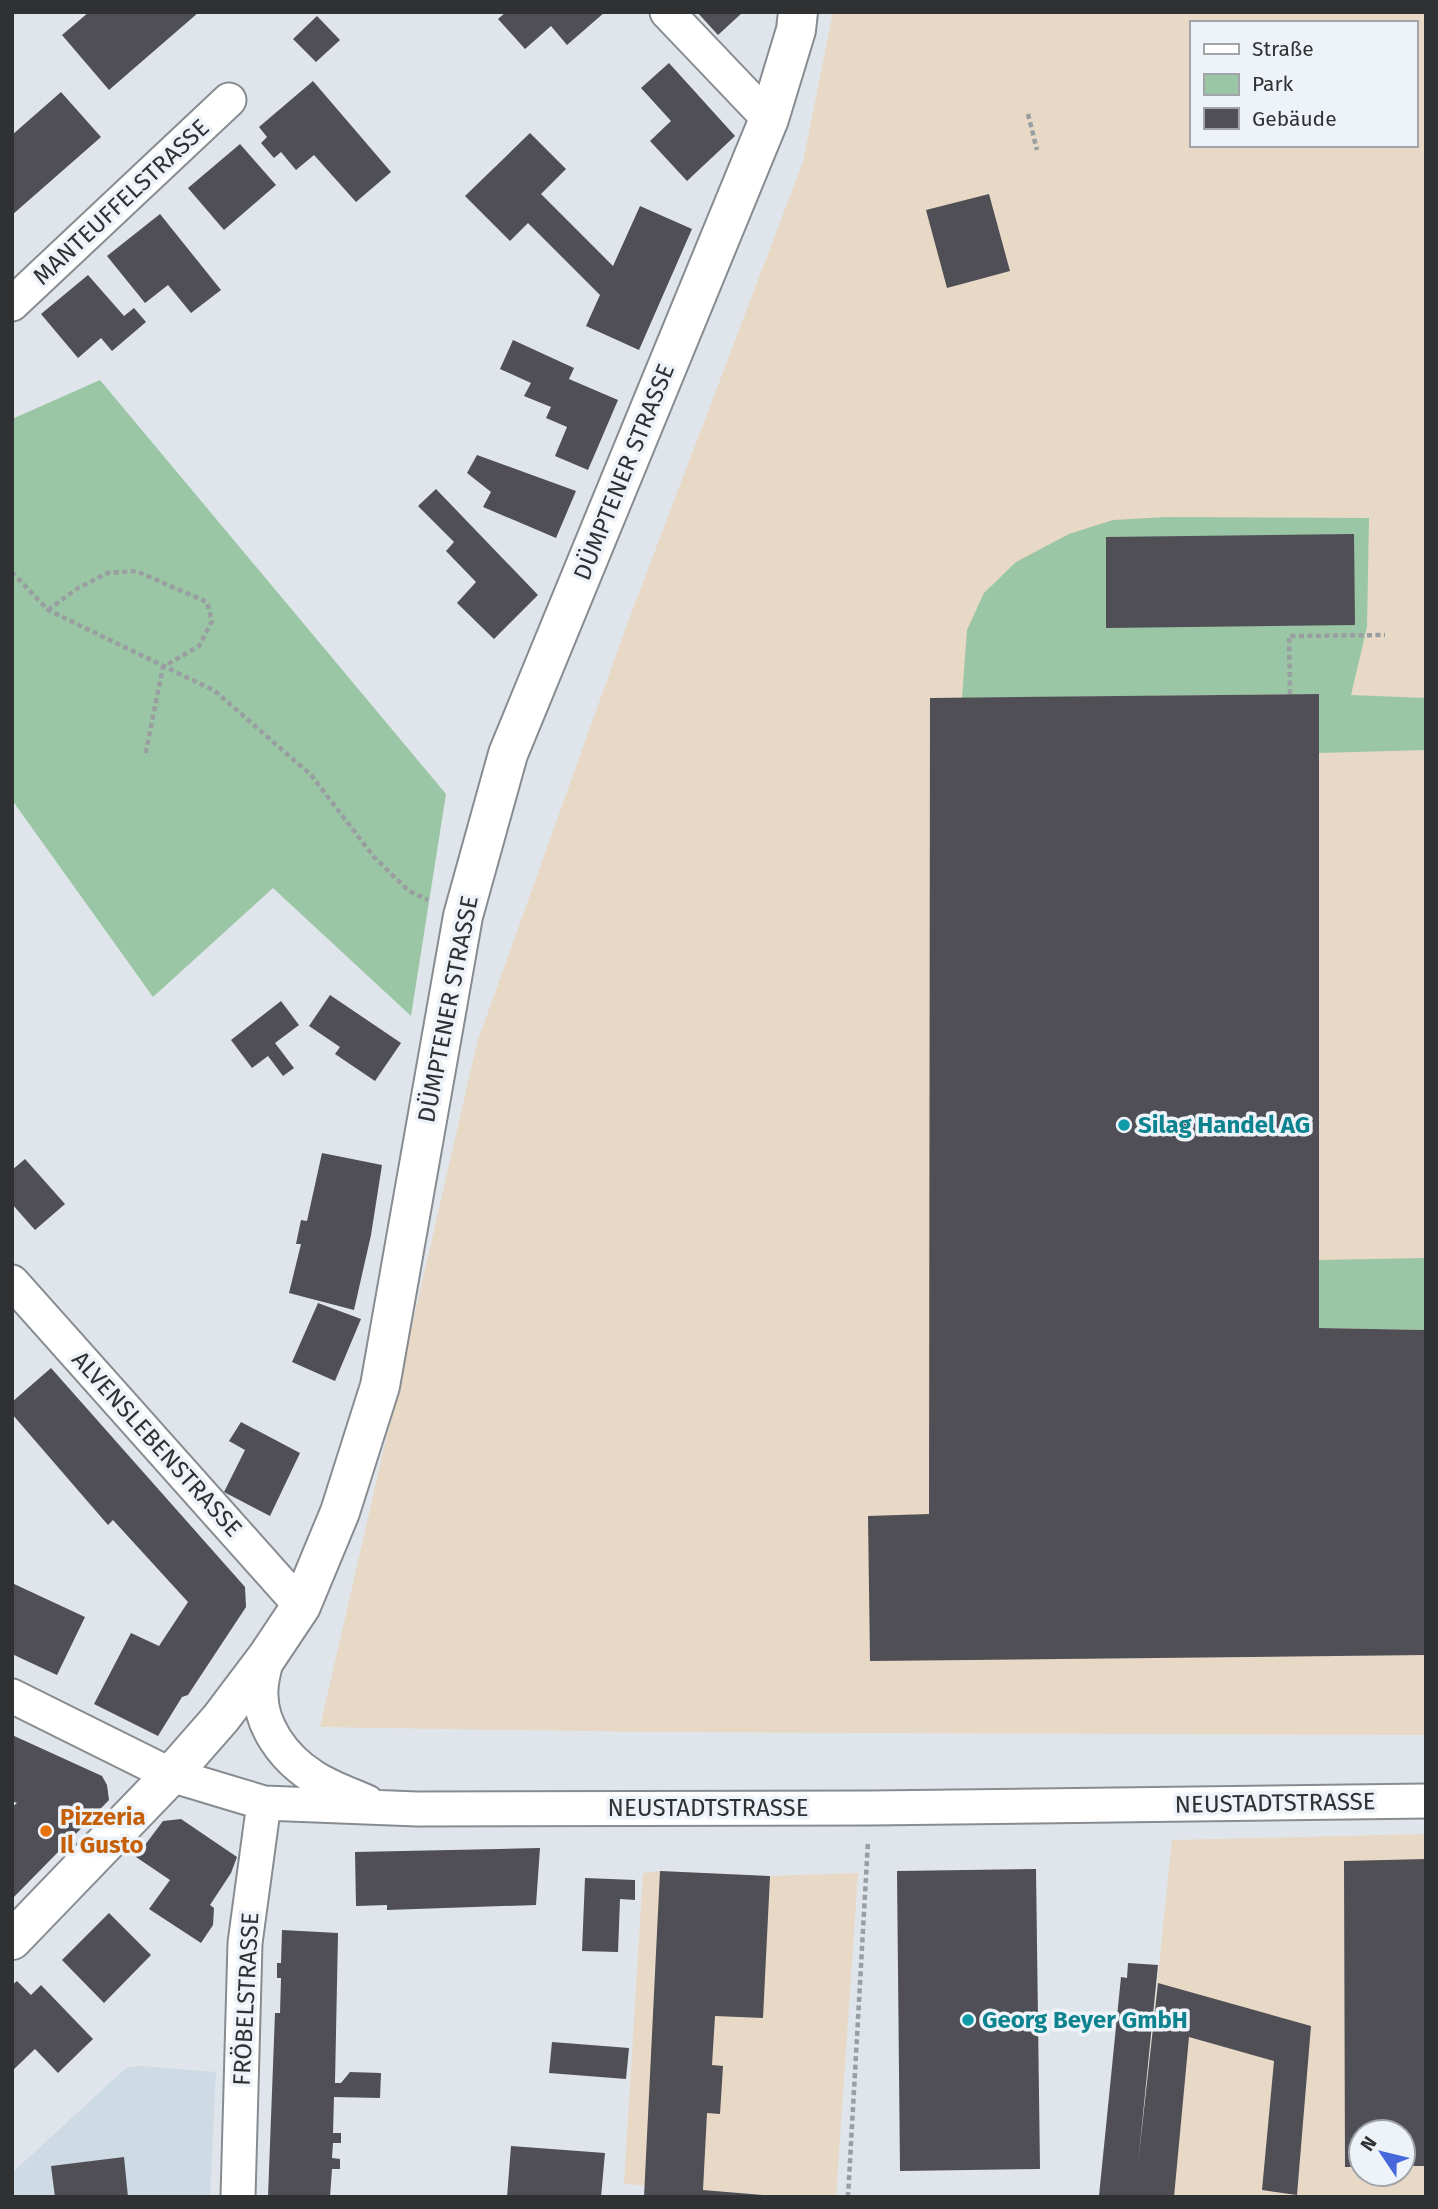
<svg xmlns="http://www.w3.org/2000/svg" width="1438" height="2209" font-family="'Fira Sans',sans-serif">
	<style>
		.industrial { fill: #e8d8c6; fill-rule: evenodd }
		.built { fill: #cedbe4 }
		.green { fill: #9ac6a6 }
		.building { fill: #4f4f55 }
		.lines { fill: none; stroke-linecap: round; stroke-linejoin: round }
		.minor-casing { stroke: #878c91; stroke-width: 37 }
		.tertiary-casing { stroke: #878c91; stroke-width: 42 }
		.path { stroke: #999ea1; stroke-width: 4.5; stroke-dasharray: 5 3.5; stroke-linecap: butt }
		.minor { stroke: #fff; stroke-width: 33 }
		.tertiary { stroke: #fff; stroke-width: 38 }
		.culture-dot { fill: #0f9aa8; stroke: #edf3f8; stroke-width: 2.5 }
		.food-dot { fill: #e8710a; stroke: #edf3f8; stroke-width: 2.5 }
		.labels { text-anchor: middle; stroke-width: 7; stroke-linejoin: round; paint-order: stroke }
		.street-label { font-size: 24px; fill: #2f3133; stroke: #edf3f8 }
		.culture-label { font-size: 24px; font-weight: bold; fill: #0d838f; stroke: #edf3f8; text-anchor: start }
		.food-label { font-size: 24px; font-weight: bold; fill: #c56008; stroke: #edf3f8; text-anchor: start }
	</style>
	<rect width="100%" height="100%" fill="#dfe5ea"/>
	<path class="industrial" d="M833,12H1426V1735L649,1732L320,1727L477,1043L629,619L803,162ZM1191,23H1415V145H1191Z
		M1426,1834V2197H1135L1172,1840ZM1361,2132H1403V2174H1361Z
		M660,1871L770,1876L858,1873L836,2197H792L624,2184L643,1873Z"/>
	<path class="built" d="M140,2066L216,2072L210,2197H12V2173L126,2068Z"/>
	<path class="green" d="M100,380L446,794L411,1016L273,888L153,997L12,800V419Z
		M1167,517L1369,518L1367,627L1351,695L1426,698V750L1319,753V694L962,698L967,630L984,593L1016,562L1069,534L1113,520Z
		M1426,1258V1330L1319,1328V1260Z"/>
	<path class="building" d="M89,12H199L109,90L62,35Z
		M506,12H605L567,45L551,26L525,49L498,19Z
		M697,12H743L718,35Z
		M317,16L340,40L316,62L293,39Z
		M669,63L735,136L687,181L650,141L671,121L641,88Z
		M313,81L391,172L356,202L314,155L296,170L281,152L274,158L261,143L267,137L259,127Z
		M61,92L101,137L12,215V135Z
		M530,133L566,169L541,194L613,266L640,206L692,229L639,350L586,326L600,295L528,223L510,241L465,196Z
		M240,144L276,185L224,230L188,188Z
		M989,194L1010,271L947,288L926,210Z
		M160,214L221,290L191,313L168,285L145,303L107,256Z
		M88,275L124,316L134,308L146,322L112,351L101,338L78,358L41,314Z
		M513,340L574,368L569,379L618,400L588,470L555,456L567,427L546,418L551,407L524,396L531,383L500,369Z
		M477,455L576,491L556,538L483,507L491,492L467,473Z
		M436,489L538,595L494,639L457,603L476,582L446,551L454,542L418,506Z
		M1354,534L1355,625L1106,628V537Z
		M1319,694V1328L1426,1330V1655L870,1661L868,1516L929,1514L930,698Z
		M330,995L401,1043L375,1081L335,1054L340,1047L309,1026Z
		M281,1001L299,1025L275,1043L294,1068L283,1076L268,1056L252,1068L231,1040Z
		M322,1153L382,1165L371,1235L354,1310L289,1293L301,1244H296L301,1220L307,1221Z
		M25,1159L65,1204L35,1230L12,1204V1170Z
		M318,1303L361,1319L335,1381L292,1362Z
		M51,1368L245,1587L246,1607L188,1695L182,1697L158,1736L94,1704L131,1633L159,1646L188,1602L113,1520L108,1525L12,1414V1402Z
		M241,1422L300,1453L270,1516L224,1492L245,1450L229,1441Z
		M12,1583L85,1617L57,1675L12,1654Z
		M12,1735L102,1776L107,1785L109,1800L12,1899V1807L17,1803L12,1801Z
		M181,1819L237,1857L231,1873L210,1905L214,1908L213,1925L201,1943L149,1909L170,1880L136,1857L163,1821Z
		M540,1848L536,1905L387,1910V1905L356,1906L355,1852Z
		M1426,1859V2166H1403V2132H1361V2167H1345L1344,1861Z
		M1036,1869L1040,2169L900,2171L897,1871Z
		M660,1871L770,1876L763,2018L715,2016L712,2065L723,2066L720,2114L707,2113L703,2190L763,2195V2197H644Z
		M585,1878L635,1880V1900L620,1899L618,1952L582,1951Z
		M109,1913L151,1955L104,2003L62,1960Z
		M282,1930L338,1933L335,2083H341L350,2072L381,2073L380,2098L334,2097L333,2133H341V2143H333L332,2158L340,2159V2169H332L330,2197H268L275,2013H280L281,1978H277V1963H281Z
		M1128,1963L1158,1965L1138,2164L1158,1983L1311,2026L1297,2195L1262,2190L1274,2061L1189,2037L1174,2197L1099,2196L1121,1977L1127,1978Z
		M17,1981L31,1995L41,1985L93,2039L58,2073L35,2049L12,2071V1985Z
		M552,2042L629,2048L626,2079L549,2073Z
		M511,2146L605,2153L601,2197H507Z
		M124,2157L128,2197H55L51,2166Z"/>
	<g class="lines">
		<defs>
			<path id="minor" d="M667,12L769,119
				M12,304L229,100
				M12,1282L301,1606
				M267,1657C265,1668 261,1679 261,1690C259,1725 284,1758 312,1776C328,1787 349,1794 367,1802
				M12,1696L171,1775L264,1803L417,1809L870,1808L1426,1801
				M238,2197L245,1943L264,1803"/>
			<path id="tertiary" d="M12,1940L171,1775L221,1718L267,1657L301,1606L340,1512L380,1386L463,916L508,754L769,119L796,30L798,12"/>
		</defs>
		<use href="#minor" class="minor-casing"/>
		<use href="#tertiary" class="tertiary-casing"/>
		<path class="path" d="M1028,114L1037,150
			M12,572L48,610L215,691L311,775L374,857L409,891L428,900
			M48,610L78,588L108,573L136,571L207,602L212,621L199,646L163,667L145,756
			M1290,694L1289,636L1385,635
			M848,2197L868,1841"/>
		<use href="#minor" class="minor"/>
		<use href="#tertiary" class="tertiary"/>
	</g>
	<g class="culture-dot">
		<circle cx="1124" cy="1125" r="7"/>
		<circle cx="968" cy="2020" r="7"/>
	</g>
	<circle class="food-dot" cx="46" cy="1831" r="7"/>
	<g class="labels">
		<g class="street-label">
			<text transform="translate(121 202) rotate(-43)" y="8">MANTEUFFELSTRASSE</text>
			<text transform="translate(624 472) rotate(-68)" y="8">DÜMPTENER STRASSE</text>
			<text transform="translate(448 1009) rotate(-79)" y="8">DÜMPTENER STRASSE</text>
			<text transform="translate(157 1444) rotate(48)" y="8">ALVENSLEBENSTRASSE</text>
			<text transform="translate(1275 1803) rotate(-1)" y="8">NEUSTADTSTRASSE</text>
			<text x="708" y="1816">NEUSTADTSTRASSE</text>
			<text transform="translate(246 1999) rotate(-87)" y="8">FRÖBELSTRASSE</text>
		</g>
		<g class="culture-label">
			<text x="1138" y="1133">Silag Handel AG</text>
			<text x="982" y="2028">Georg Beyer GmbH</text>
		</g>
		<g class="food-label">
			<text x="60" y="1825">Pizzeria<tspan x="60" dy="28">Il Gusto</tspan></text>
		</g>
	</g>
	<rect width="1438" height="2209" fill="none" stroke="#2f3133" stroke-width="28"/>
	<rect x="1190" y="21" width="228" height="126" fill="#edf3f8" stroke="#a1a5a9" stroke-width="2"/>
	<rect x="1204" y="44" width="35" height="10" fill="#ffffff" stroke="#a1a5a9" stroke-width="2"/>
	<text x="1252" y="56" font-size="21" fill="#2f3133">Straße</text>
	<rect x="1204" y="74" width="35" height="21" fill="#9ac6a6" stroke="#a1a5a9" stroke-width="2"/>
	<text x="1252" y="91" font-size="21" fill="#2f3133">Park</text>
	<rect x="1204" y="108" width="35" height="21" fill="#4f4f55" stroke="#a1a5a9" stroke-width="2"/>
	<text x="1252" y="126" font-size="21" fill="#2f3133">Gebäude</text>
	<g transform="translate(1382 2153) rotate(305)"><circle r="33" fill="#edf3f8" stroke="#a1a5a9" stroke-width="2"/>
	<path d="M0-5L12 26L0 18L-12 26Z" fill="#4668db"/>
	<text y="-10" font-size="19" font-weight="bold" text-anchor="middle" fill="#2f3133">N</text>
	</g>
</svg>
